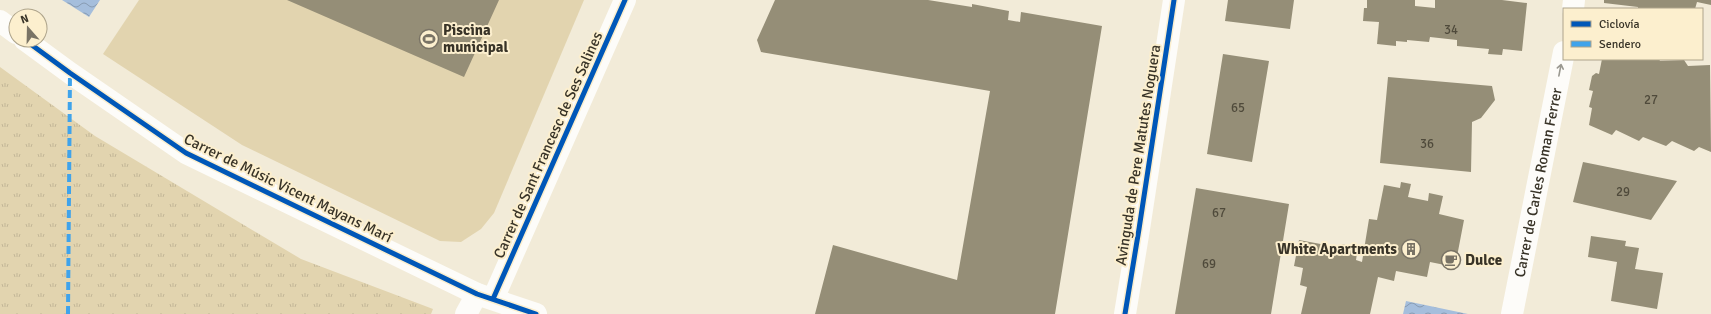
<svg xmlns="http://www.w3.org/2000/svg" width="1711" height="314" font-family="Signika,sans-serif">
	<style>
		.grass { fill: url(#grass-tufts) }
		.garden { fill: #e2d4af }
		.water { fill: url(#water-waves) }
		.building { fill: #958e77 }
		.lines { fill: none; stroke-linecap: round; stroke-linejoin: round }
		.minor { stroke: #fdfcf9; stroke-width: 22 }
		.tertiary { stroke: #fdfcf9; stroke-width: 22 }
		.quiet { stroke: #3fa3eb; stroke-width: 4; stroke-dasharray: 8 4; stroke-linecap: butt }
		.cycleway-casing { stroke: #fcefce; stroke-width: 8 }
		.cycleway { stroke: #0057b8; stroke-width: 5 }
		.oneway { stroke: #9a9890 }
		.labels { text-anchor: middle; stroke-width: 4; stroke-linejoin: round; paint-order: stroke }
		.number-label { font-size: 13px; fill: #4f4a3b }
		.poi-label { font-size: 15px; font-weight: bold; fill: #383327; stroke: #fcefce; text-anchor: start }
		.street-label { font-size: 15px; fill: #383327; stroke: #fcefce }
	</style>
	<defs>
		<pattern id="grass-tufts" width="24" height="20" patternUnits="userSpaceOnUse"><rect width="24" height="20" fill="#e2d4af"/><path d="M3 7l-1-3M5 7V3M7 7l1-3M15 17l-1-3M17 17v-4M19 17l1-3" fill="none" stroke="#c3b697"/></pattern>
		<pattern id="water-waves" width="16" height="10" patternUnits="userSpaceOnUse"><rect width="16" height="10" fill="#a5bedc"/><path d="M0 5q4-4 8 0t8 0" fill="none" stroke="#879bb2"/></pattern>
	</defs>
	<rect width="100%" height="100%" fill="#f2ebd8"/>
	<path class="grass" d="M0,67L95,136L301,259L433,309L431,314H0Z"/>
	<path class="garden" d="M139,0H584L494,213L481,229L461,242L440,241L242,145L103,54Z"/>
	<path class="water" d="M62,0H100L89,17Z
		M1406,301L1468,314H1403Z"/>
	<path class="building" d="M287,0H499L464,77Z
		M775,0H928L972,7V4L1009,11L1008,20L1020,22L1021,12L1102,26L1055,314H815L833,245L957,280L990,91L761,52L757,40Z
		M1228,0H1294L1290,29L1225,21Z
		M1367,0H1415V6L1435,8V0H1502L1527,3L1522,51L1503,49L1502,55L1488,54L1489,49L1457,46V40L1430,37L1429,42L1407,40V42L1396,41V46L1377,44L1379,22L1363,21L1364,8H1367Z
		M1604,0H1711V5L1697,2L1695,9H1638V7L1604,3Z
		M1223,54L1269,61L1252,162L1207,154Z
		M1602,59H1659L1660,61L1684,60L1688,66L1710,65L1711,152L1699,147L1694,151L1672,141L1666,146L1643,137L1639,141L1616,130L1612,135L1589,125L1592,108L1589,107L1593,91L1589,90L1592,76L1596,73L1599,74Z
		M1388,77L1492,86L1495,100L1481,118L1472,122L1471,172L1380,163Z
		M1583,162L1677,181L1651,220L1573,202Z
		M1401,182L1411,184L1408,197L1428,201L1429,193L1443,196L1439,214L1464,220L1455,267L1430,262L1427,277L1396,271L1394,281L1378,277L1370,314H1301L1307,287L1300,285L1303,268L1294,266L1299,240L1326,245L1325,251L1338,253L1340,244L1358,247L1356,260L1362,262L1369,219L1377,220L1384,185L1400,188Z
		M1196,188L1289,204L1271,314H1175Z
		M1591,236L1626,241L1625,246L1639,248L1635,269L1663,273L1657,309L1611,301L1617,262L1588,257Z"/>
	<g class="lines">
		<g class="minor">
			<path d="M1573,9L1574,0"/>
			<path d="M0,21L16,33"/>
			<path d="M25,40L70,73L186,153L477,294L536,314"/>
			<path d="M493,299L625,0"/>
			<path d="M466,314L477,294"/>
			<path id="s1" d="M1512,314L1564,52"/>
		</g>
		<path class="tertiary" d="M1125,314L1139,229L1174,0"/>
		<path class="quiet" d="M68,314L70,73"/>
		<defs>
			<path id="cycleway" d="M25,40L70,73L186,153L477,294L536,314
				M493,299L625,0
				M1125,314L1139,229L1174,0"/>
		</defs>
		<use href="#cycleway" class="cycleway-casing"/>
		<use href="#cycleway" class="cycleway"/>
	</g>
	<defs><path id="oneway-shaft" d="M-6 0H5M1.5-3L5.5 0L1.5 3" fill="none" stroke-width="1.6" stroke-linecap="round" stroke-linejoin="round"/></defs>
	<use class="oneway" href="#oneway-shaft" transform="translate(1560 70) rotate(-79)"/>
	<defs>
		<symbol id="stadium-ring" viewBox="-11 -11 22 22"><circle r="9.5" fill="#fcefce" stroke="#797365" stroke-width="1.5"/><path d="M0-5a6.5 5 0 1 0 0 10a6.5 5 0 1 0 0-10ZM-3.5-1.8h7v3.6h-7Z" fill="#797365"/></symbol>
		<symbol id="building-ring" viewBox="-11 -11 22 22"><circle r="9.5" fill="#fcefce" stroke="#797365" stroke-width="1.5"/><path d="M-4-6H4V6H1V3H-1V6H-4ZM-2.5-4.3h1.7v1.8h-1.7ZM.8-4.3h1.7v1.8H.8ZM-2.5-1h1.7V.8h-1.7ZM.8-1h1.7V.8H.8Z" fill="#797365"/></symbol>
		<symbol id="cafe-ring" viewBox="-11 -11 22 22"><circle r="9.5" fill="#fcefce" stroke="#797365" stroke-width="1.5"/><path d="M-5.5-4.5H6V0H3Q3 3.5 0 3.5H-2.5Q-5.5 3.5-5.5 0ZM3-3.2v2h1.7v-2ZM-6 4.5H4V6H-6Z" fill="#797365"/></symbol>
	</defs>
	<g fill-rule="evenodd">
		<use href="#stadium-ring" x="418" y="28" width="22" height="22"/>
		<use href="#building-ring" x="1400" y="238" width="22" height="22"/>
		<use href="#cafe-ring" x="1440" y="249" width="22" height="22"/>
	</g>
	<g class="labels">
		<g class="number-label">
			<text x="1451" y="34">34</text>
			<text x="1651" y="104">27</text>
			<text x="1238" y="112">65</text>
			<text x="1427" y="148">36</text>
			<text x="1623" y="196">29</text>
			<text x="1219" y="217">67</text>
			<text x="1209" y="268">69</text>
		</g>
		<g class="poi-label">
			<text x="443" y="35">Piscina<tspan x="443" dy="17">municipal</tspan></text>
			<text x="1397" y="254" text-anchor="end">White Apartments</text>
			<text x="1465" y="265">Dulce</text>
		</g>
		<g class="street-label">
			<text transform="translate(548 145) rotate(-66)" y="5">Carrer de Sant Francesc de Ses Salines</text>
			<text transform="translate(1138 155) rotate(-81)" y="5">Avinguda de Pere Matutes Noguera</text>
			<text dy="5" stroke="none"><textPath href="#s1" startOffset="134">Carrer de Carles Roman Ferrer</textPath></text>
			<text transform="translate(288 188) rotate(26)" y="5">Carrer de Músic Vicent Mayans Marí</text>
		</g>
	</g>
	<rect x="1563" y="8" width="140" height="52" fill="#fcefce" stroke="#aea48b"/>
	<rect x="1571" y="21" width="20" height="6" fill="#0057b8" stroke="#aea48b"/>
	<text x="1599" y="28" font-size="12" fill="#383327">Ciclovía</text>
	<rect x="1571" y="41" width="20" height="6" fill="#3fa3eb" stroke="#aea48b"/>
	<text x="1599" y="48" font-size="12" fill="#383327">Sendero</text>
	<g transform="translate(28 28) rotate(340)"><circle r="19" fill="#fcefce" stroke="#aea48b"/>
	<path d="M0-3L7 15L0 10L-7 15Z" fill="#797365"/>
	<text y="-6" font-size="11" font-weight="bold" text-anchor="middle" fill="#383327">N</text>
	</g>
</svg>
